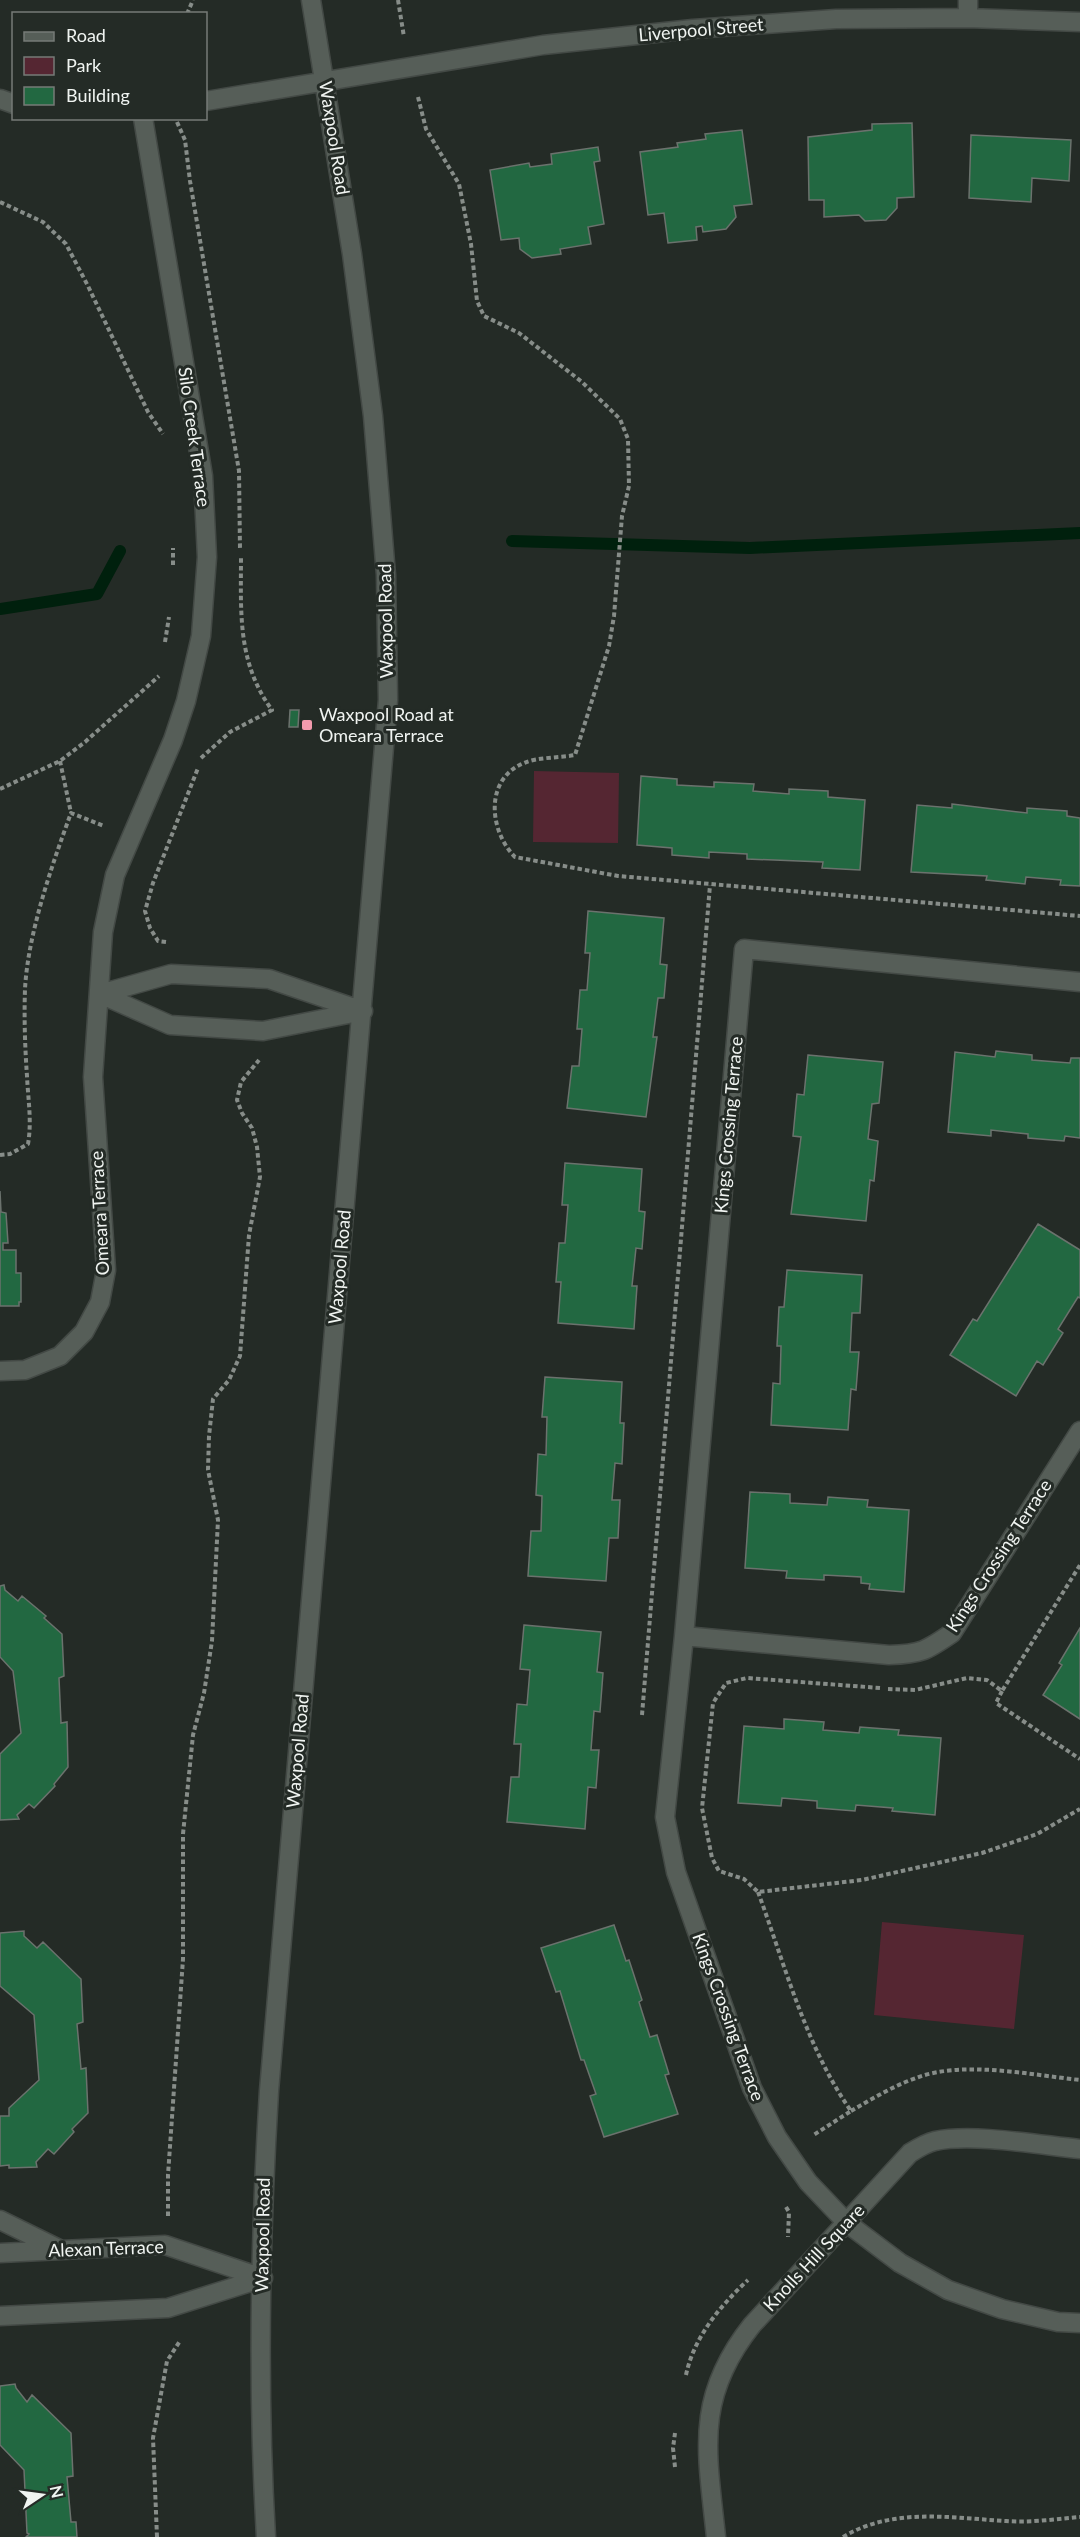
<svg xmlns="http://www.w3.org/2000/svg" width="1080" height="2537" font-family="Lato,sans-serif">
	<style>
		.green { fill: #552632 }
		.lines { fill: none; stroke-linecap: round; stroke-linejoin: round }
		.stream { stroke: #00200d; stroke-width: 12 }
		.building { fill: #226841; stroke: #6b726d; stroke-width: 1.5 }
		.minor-casing { stroke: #434945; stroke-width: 21 }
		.path { stroke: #878d89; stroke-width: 4; stroke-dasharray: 4.5 3; stroke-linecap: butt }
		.minor { stroke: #565e58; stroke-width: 18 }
		.poi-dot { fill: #f29aad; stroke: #242b26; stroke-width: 2 }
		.labels { text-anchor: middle; stroke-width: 6; stroke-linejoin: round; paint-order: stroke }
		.street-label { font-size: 18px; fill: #f0f4f1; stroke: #242b26 }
		.poi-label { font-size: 18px; fill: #f0f4f1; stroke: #242b26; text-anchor: start }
	</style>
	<rect width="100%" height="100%" fill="#242b26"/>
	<path class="green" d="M534,771L619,773L618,843L533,842Z
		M882,1922L1024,1935L1014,2029L874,2015Z"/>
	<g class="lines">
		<path class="stream" d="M512,541L750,548L1080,533
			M0,609L97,594L120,551"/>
	</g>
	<path class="building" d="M912,123L914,197L897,198V208L886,220L865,221L859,215L824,217V200H809L808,137L872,130V124Z
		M742,130L752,204L734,206L736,217L726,229L703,232L702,226L696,227L697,240L668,243L664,213L648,215L640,152L678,147L677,143L706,139L705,134Z
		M971,135L1071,140L1069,181L1032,178L1031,202L969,198Z
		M598,147L600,161L594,162L604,224L588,227L591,244L560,249L561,254L532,258L520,249L519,238L501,240L490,170L529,163L530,167L552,164L551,154Z
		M290,710H299L298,727H289Z
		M641,776L677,779V785L714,787V782L754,784L753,791L789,794V789L828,791V797L865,800L860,870L822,868L823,862L747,859V854L709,852V858L672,855V848L637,845Z
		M952,804L1027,813V808L1067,811V816L1080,818V886L1060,885L1061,880L1026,877L1025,884L986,880L987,876L911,872L917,805L952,808Z
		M588,911L664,918L660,964L667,965L664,998H658L653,1037H657L646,1117L567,1108L572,1066H579L582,1029H577L580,990H587L590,953H585Z
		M996,1051L1032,1055V1060L1070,1063L1071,1058H1080V1138L1065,1136L1064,1141L1028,1138V1134L991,1130V1136L948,1132L955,1052L995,1057Z
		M808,1055L883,1062L879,1103L872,1104L868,1139L878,1141L874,1181L870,1180L866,1221L791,1214L801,1137L793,1136L797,1094L804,1095Z
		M565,1163L642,1169L639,1211L645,1212L642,1249L636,1248L632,1286H637L634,1329L558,1323L561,1282H556L559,1243H565L568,1205H562Z
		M0,1191L1,1212L6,1213L8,1243H3V1250H16V1273H21V1302H19V1306H0Z
		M1038,1224L1080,1250V1298L1078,1297L1058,1329L1063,1333L1043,1365L1037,1361L1016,1396L950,1355L973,1319L977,1321Z
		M787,1270L862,1275L860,1313H852L850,1352H859L856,1390L851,1389L848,1430L771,1425L773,1383L780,1384L781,1346H777L779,1307H784Z
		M545,1377L622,1382L620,1423H624L622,1464L615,1463L612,1500H620L618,1538H609L606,1581L528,1576L531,1531H541L542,1496L536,1495L538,1454L546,1455L547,1417H542Z
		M750,1492L790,1494V1503L827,1505L828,1497L868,1500L867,1507L909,1510L904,1592L869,1589L870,1584L861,1583V1577L824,1575V1580L786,1578L787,1571L745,1568Z
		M4,1585L5,1590L18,1601L22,1596L46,1616L44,1618L62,1634L64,1676L59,1678L61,1723L67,1722L68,1767L54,1784L55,1786L34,1808L29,1804L17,1815L19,1819L0,1820V1754L21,1733L13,1671L0,1657V1586Z
		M524,1625L601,1632L597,1672L603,1673L600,1712L594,1711L591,1750H599L596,1788L588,1787L585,1829L507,1822L511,1777H519L521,1744H514L517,1704L527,1705L530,1670L520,1669Z
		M1080,1628V1719L1043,1695L1062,1665L1059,1663Z
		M784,1719L824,1722L823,1730L859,1733L860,1727L899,1730L898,1735L941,1738L935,1815L892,1811L893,1808L856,1805L855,1811L817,1808V1801L782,1798L781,1806L738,1803L744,1726L784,1729Z
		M614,1925L626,1961L629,1960L642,2000L639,2002L650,2037L657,2035L669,2074L665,2075L678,2114L604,2137L590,2096L596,2094L584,2060H581L560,1991L556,1992L541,1948Z
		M24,1931V1936L37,1948L43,1942L81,1979L83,2022L77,2024L81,2069L86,2068L88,2113L72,2129L74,2132L54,2154L48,2149L36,2162L37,2167L9,2168V2165L0,2166V2116H9V2108L39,2080L34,2015L0,1986V1933Z
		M15,2384L16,2388L27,2402L32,2395L71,2433L73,2476L67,2477L71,2522H76L77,2537H26L29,2534L27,2533L24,2470L0,2445V2386Z"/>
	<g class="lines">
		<defs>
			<path id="minor" d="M968,18V0
				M0,99L14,104
				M206,101L543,45L693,29L836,19L968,18L1080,22
				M1080,982L744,949L684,1636L889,1655C921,1654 926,1651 952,1633L1080,1431
				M100,994L170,1025L263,1031L363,1011
				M100,994L171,974L269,979L363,1011
				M0,1371L25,1370L60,1356L84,1332L100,1302L106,1270L93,1077L103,932L115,875L173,740L186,701L201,636L207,557L203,476L143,118
				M684,1636L665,1817L676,1872L752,2088L777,2137L808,2182L847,2223L900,2263L948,2290L1002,2309L1058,2322L1080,2323
				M0,2220L59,2249
				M0,2253L165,2245L263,2278
				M0,2316L168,2308L263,2278
				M266,2537C257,2389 260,2239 269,2091L388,700L386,575L373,416L352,254L311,0
				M716,2537C707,2451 694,2398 752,2325L910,2153C918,2148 926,2143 935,2141C973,2133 1040,2145 1080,2149"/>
		</defs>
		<use href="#minor" class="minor-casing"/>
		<path class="path" d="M398,0L404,37
			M187,14L193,0
			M418,97L426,129L459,184L471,244L477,301L484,316L519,333L582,382L620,419L628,439L629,486L622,516L614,616L609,646L575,755C559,758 538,757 524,763C484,779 489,831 515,857L618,876L1080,916
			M177,122L185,140L190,181L239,471L240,549
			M0,202L43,222L66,244L88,286L148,412L163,434
			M173,565V548
			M165,642L169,617
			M201,758L230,732L272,710C237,662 241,613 241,556
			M60,761L71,813
			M0,789L60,761L85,742L159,676
			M166,942L158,941L150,928L145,911L153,883L198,768
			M0,1155L10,1154L28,1144C32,1121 28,1099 27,1076C25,1048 24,1018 25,989C28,933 52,865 71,813L104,826
			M880,1688L747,1678L726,1683L713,1703L702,1808L712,1858L719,1871L744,1879L758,1892L862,1880L982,1853L1037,1834L1080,1809
			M888,1689L915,1690L967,1678L987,1680L1002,1691L1080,1565
			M1002,1691L996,1703L1080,1759
			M642,1715L710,885
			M758,1892C785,1965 806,2047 851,2111L812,2136
			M851,2111C872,2099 893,2086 916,2078C963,2060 1031,2075 1080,2080
			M786,2207L789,2212L788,2237
			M168,2216V2175L183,1959V1834L193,1735L204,1693L212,1641L218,1520L208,1470L209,1436L213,1399L229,1380L240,1356L249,1235L260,1177L257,1147L252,1128L242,1113L237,1100L241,1082L259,1060
			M686,2375C694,2337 720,2306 748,2280
			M675,2467L673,2448L675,2433
			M157,2537L153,2438L167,2361L180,2341
			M843,2537C893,2507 951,2518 1006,2521C1030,2523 1056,2519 1080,2517"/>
		<use href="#minor" class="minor"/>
	</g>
	<rect class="poi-dot" x="301" y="719" width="12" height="12" rx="3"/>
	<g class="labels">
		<g class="street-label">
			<text transform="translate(701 30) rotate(-5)" y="6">Liverpool Street</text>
			<text transform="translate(334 138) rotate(81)" y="6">Waxpool Road</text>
			<text transform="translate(194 437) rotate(82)" y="6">Silo Creek Terrace</text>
			<text transform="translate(386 621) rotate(-91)" y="6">Waxpool Road</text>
			<text transform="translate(729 1125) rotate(-85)" y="6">Kings Crossing Terrace</text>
			<text transform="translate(100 1213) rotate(-93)" y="6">Omeara Terrace</text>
			<text transform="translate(340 1267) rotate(-85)" y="6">Waxpool Road</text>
			<text transform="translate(999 1556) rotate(-57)" y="6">Kings Crossing Terrace</text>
			<text transform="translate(298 1751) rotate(-85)" y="6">Waxpool Road</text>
			<text transform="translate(728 2017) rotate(70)" y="6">Kings Crossing Terrace</text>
			<text transform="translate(263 2235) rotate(-89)" y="6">Waxpool Road</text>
			<text transform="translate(106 2249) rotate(-2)" y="6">Alexan Terrace</text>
			<text transform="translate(814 2258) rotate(-47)" y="6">Knolls Hill Square</text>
		</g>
		<g class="poi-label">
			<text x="319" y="721">Waxpool Road at<tspan x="319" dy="21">Omeara Terrace</tspan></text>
		</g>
	</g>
	<rect x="12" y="12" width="195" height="108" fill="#242b26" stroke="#767b77" stroke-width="1.5"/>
	<rect x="24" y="32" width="30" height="9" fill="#565e58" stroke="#767b77" stroke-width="1.5"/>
	<text x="66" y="42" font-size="18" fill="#f0f4f1">Road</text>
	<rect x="24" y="57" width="30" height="18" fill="#552632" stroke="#767b77" stroke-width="1.5"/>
	<text x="66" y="72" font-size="18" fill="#f0f4f1">Park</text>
	<rect x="24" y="87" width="30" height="18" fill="#226841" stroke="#767b77" stroke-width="1.5"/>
	<text x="66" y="102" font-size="18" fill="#f0f4f1">Building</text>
	<g transform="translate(42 2495) rotate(77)" stroke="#242b26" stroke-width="4.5" paint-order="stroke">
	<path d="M0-4.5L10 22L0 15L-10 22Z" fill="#f0f4f1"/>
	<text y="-9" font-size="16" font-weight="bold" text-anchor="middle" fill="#f0f4f1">N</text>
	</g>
</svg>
